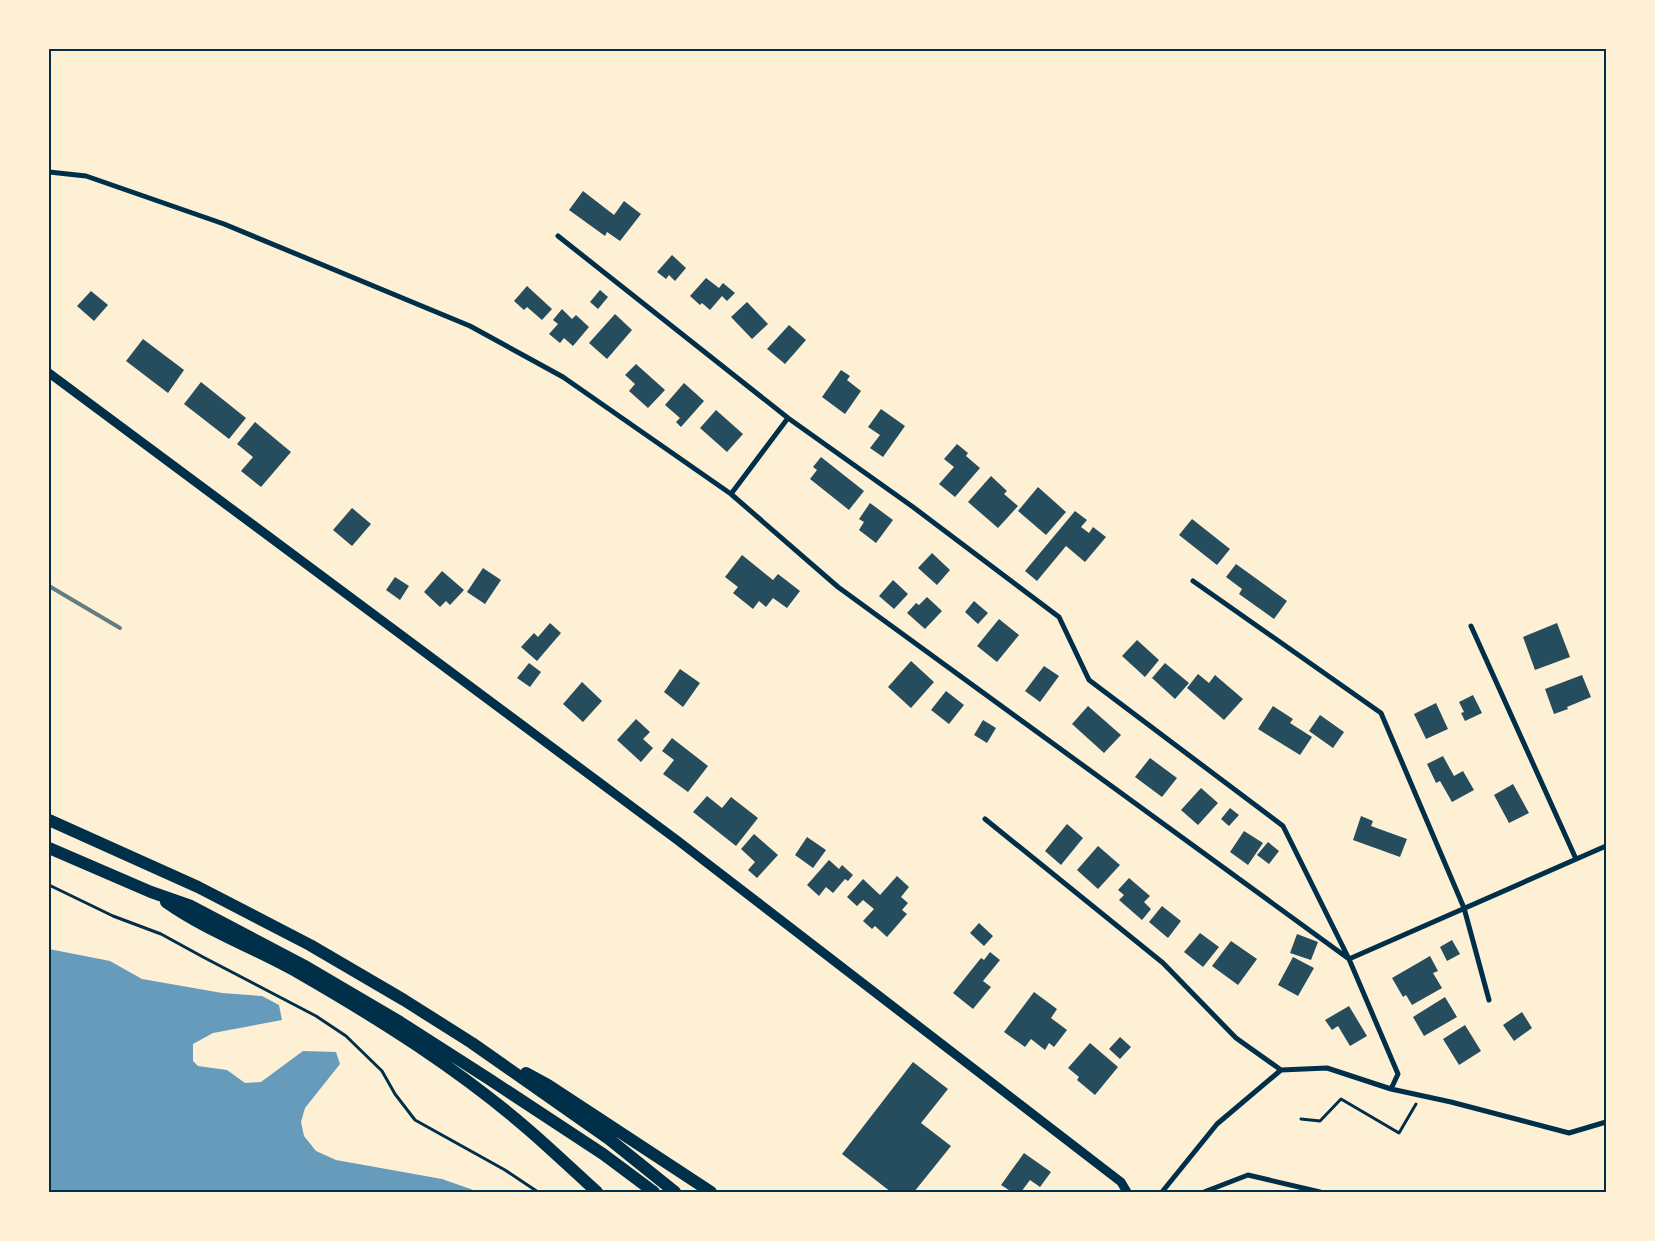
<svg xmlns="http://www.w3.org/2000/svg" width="1655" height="1241" font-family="'IBM Plex Serif',serif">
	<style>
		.water { fill: #669bbc }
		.building { fill: #264d5e }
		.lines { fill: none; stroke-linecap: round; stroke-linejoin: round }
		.path { stroke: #003049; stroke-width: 3 }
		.minor { stroke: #003049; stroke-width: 5 }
		.tertiary { stroke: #003049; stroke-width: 9 }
		.trunk { stroke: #003049; stroke-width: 12 }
		.rail { stroke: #657d81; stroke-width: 4 }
		.neatline { fill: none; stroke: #003049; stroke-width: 2 }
	</style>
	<rect width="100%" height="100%" fill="#fdf0d5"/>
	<path class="water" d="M49,949L110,961L142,979L222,993L262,996L279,1005L282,1020L213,1033L193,1044V1061L198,1066L227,1070L245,1083L261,1082L303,1051L336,1052L340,1064L305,1108L301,1122L304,1136L316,1151L336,1160L442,1179L479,1192H49Z"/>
	<path class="building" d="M583,191L614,215L624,201L641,214L620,241L607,232L605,236L569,210Z
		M672,255L686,268L675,281L669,275L666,279L657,272Z
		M706,278L719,288L723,283L735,293L727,301L722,296L710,310L702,303L700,305L690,296Z
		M527,286L552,309L542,320L527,307L524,310L514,301Z
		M600,290L608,297L598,309L590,302Z
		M91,291L108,305L94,321L77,306Z
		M747,302L768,324L752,339L731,317Z
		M562,309L572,319L576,315L589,327L573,346L564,338L560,343L549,334L558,324L553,320Z
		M615,314L632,330L607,359L589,343Z
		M789,325L806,340L785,364L767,349Z
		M143,339L184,370L168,393L126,361Z
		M636,364L665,390L648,408L629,391L635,384L625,375Z
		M841,370L850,376L847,380L861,391L845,414L822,397Z
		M201,382L246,418L229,439L184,404Z
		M684,383L704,401L681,427L676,422L680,418L665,405Z
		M881,409L905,426L883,457L870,448L880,435L868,427Z
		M716,410L743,434L727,452L700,428Z
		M255,422L291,452L261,487L241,471L253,457L237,444Z
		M957,444L968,453L966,456L980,468L955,497L939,484L954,467L944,459Z
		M821,457L864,491L849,510L810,479L817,470L813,467Z
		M991,476L1007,491L1004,494L1018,506L998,528L968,502Z
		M1038,487L1066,512L1046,535L1018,511Z
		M870,503L893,520L876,543L859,530L864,522L859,519Z
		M352,508L371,524L352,546L333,530Z
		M1075,511L1087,520L1081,527L1089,533L1093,527L1106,537L1085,562L1066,546L1037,581L1025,571Z
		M1192,519L1230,549L1217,565L1179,535Z
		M932,553L950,570L937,585L918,568Z
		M742,555L773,580L778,574L800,591L787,608L773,598L766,607L759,601L753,609L733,593L738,587L725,577Z
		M1236,564L1287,601L1274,619L1239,594L1242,589L1226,577Z
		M483,568L501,580L485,604L467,592Z
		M442,571L464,590L450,605L446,601L440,607L424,592Z
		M395,577L409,586L400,600L386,590Z
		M893,580L908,594L894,609L879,596Z
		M927,597L942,611L925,629L907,613L916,603L919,605Z
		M974,601L988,613L978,624L965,612Z
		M999,619L1019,635L997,662L977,646Z
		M550,623L561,633L537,661L521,647L534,633L538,637Z
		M1557,623L1570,657L1535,670L1523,637Z
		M1137,640L1159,660L1145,677L1122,656Z
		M911,661L934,682L911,708L888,687Z
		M529,663L541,672L530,687L517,678Z
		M1165,663L1189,683L1175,699L1152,678Z
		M1044,666L1059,676L1040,702L1025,691Z
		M680,669L700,683L683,707L664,692Z
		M1198,674L1209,683L1215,675L1243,699L1224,720L1187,688Z
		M1582,675L1591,697L1567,707L1568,709L1554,714L1545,689Z
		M582,682L602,701L583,722L563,704Z
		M946,691L964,705L949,724L931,710Z
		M1473,695L1482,713L1465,721L1461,713L1464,712L1459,702Z
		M1436,703L1448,729L1426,739L1414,714Z
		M1088,706L1121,735L1104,753L1072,724Z
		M1273,706L1293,719L1290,723L1312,737L1300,755L1258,729Z
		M1320,715L1344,732L1333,748L1309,731Z
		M636,719L650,732L643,739L653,748L641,762L617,740Z
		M983,720L996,728L987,743L974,735Z
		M672,738L708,766L688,792L663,774L674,760L662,751Z
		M1443,756L1454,776L1463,771L1474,790L1452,802L1440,781L1436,783L1427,764Z
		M1150,758L1177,778L1162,797L1135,777Z
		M1513,784L1529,813L1509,823L1494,795Z
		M1201,788L1218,803L1198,825L1181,810Z
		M707,796L722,808L731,797L758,818L736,846L693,812Z
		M1230,808L1239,815L1229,826L1221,819Z
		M1361,816L1373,821L1371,826L1407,839L1400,857L1353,840Z
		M1067,824L1083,838L1061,865L1045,851Z
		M1244,831L1263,843L1248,865L1230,852Z
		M754,834L778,855L757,878L748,870L755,862L741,849Z
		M807,837L826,850L813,868L795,855Z
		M1268,842L1279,851L1269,864L1257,855Z
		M1098,846L1120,865L1098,889L1077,870Z
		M829,860L839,869L842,865L853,875L848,881L845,879L833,893L826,887L819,896L807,885Z
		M897,876L909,887L901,897L908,903L902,910L907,914L887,937L875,926L872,929L863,921L874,909L863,900L857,906L847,897L863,879L880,895Z
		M1129,878L1150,896L1144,902L1151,909L1142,920L1119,900L1124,895L1118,890Z
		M1162,906L1181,921L1168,938L1149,922Z
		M979,923L993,936L984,946L970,933Z
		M1200,933L1219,947L1203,967L1184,952Z
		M1297,934L1318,942L1311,960L1290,953Z
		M1452,940L1460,954L1447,961L1440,947Z
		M1231,941L1257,959L1238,985L1212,966Z
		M990,952L1000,960L983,981L991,987L973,1009L953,993L981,958L984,960Z
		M1430,956L1438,971L1433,973L1442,988L1412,1005L1406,995L1403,997L1392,978Z
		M1293,957L1314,968L1298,996L1278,985Z
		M1034,992L1057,1009L1051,1018L1067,1030L1054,1047L1049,1043L1045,1050L1031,1039L1025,1047L1004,1032Z
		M1445,997L1457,1017L1424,1036L1413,1017Z
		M1349,1006L1367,1036L1350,1046L1338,1026L1332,1030L1325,1020Z
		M1522,1012L1532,1028L1514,1041L1503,1025Z
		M1465,1025L1481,1051L1459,1065L1443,1039Z
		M1120,1037L1131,1047L1120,1059L1109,1049Z
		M1090,1043L1118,1067L1095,1095L1077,1080L1079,1077L1068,1068Z
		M913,1062L948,1089L921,1123L951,1146L914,1192H891L842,1154Z
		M1024,1153L1051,1172L1040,1187L1030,1180L1021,1192H1012L1001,1185Z"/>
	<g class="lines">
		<path class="path" d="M49,885L113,916L161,934L203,957L316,1016L346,1036L382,1071L395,1094L415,1120L505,1170L538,1192
			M1301,1119L1320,1121L1341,1099L1399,1133L1416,1104"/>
		<path class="minor" d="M49,172L86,176L224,224L470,326L563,377L731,494L838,587L1349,959
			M558,236L788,418L913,507L1059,617L1089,680L1283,826L1349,959L1398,1074L1391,1089
			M731,494L788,418
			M1193,581L1381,713L1464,908L1489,1000
			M1471,626L1576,859
			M985,819L1163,963L1236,1038L1281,1070
			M1349,959L1606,846
			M1162,1192L1217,1124L1281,1070L1327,1068L1391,1089L1451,1102L1569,1133L1606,1122
			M1204,1192L1248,1175L1320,1192"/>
		<path class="tertiary" d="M49,373L677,840L1121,1182L1127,1192"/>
		<path class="trunk" d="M49,820L198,887L310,945L404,1000L472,1043L609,1139L675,1192
			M49,848L151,892L191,906L303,965L400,1022L489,1079L603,1154L654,1192
			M166,902C207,931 255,948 299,973C379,1019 460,1070 530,1131C553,1151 575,1172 597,1192
			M526,1073L548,1085L711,1192"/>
		<path class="rail" d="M49,586L120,628"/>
	</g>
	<rect width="1655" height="1241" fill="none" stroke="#fdf0d5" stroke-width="100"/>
	<rect x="50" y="50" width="1555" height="1141" class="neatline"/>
</svg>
